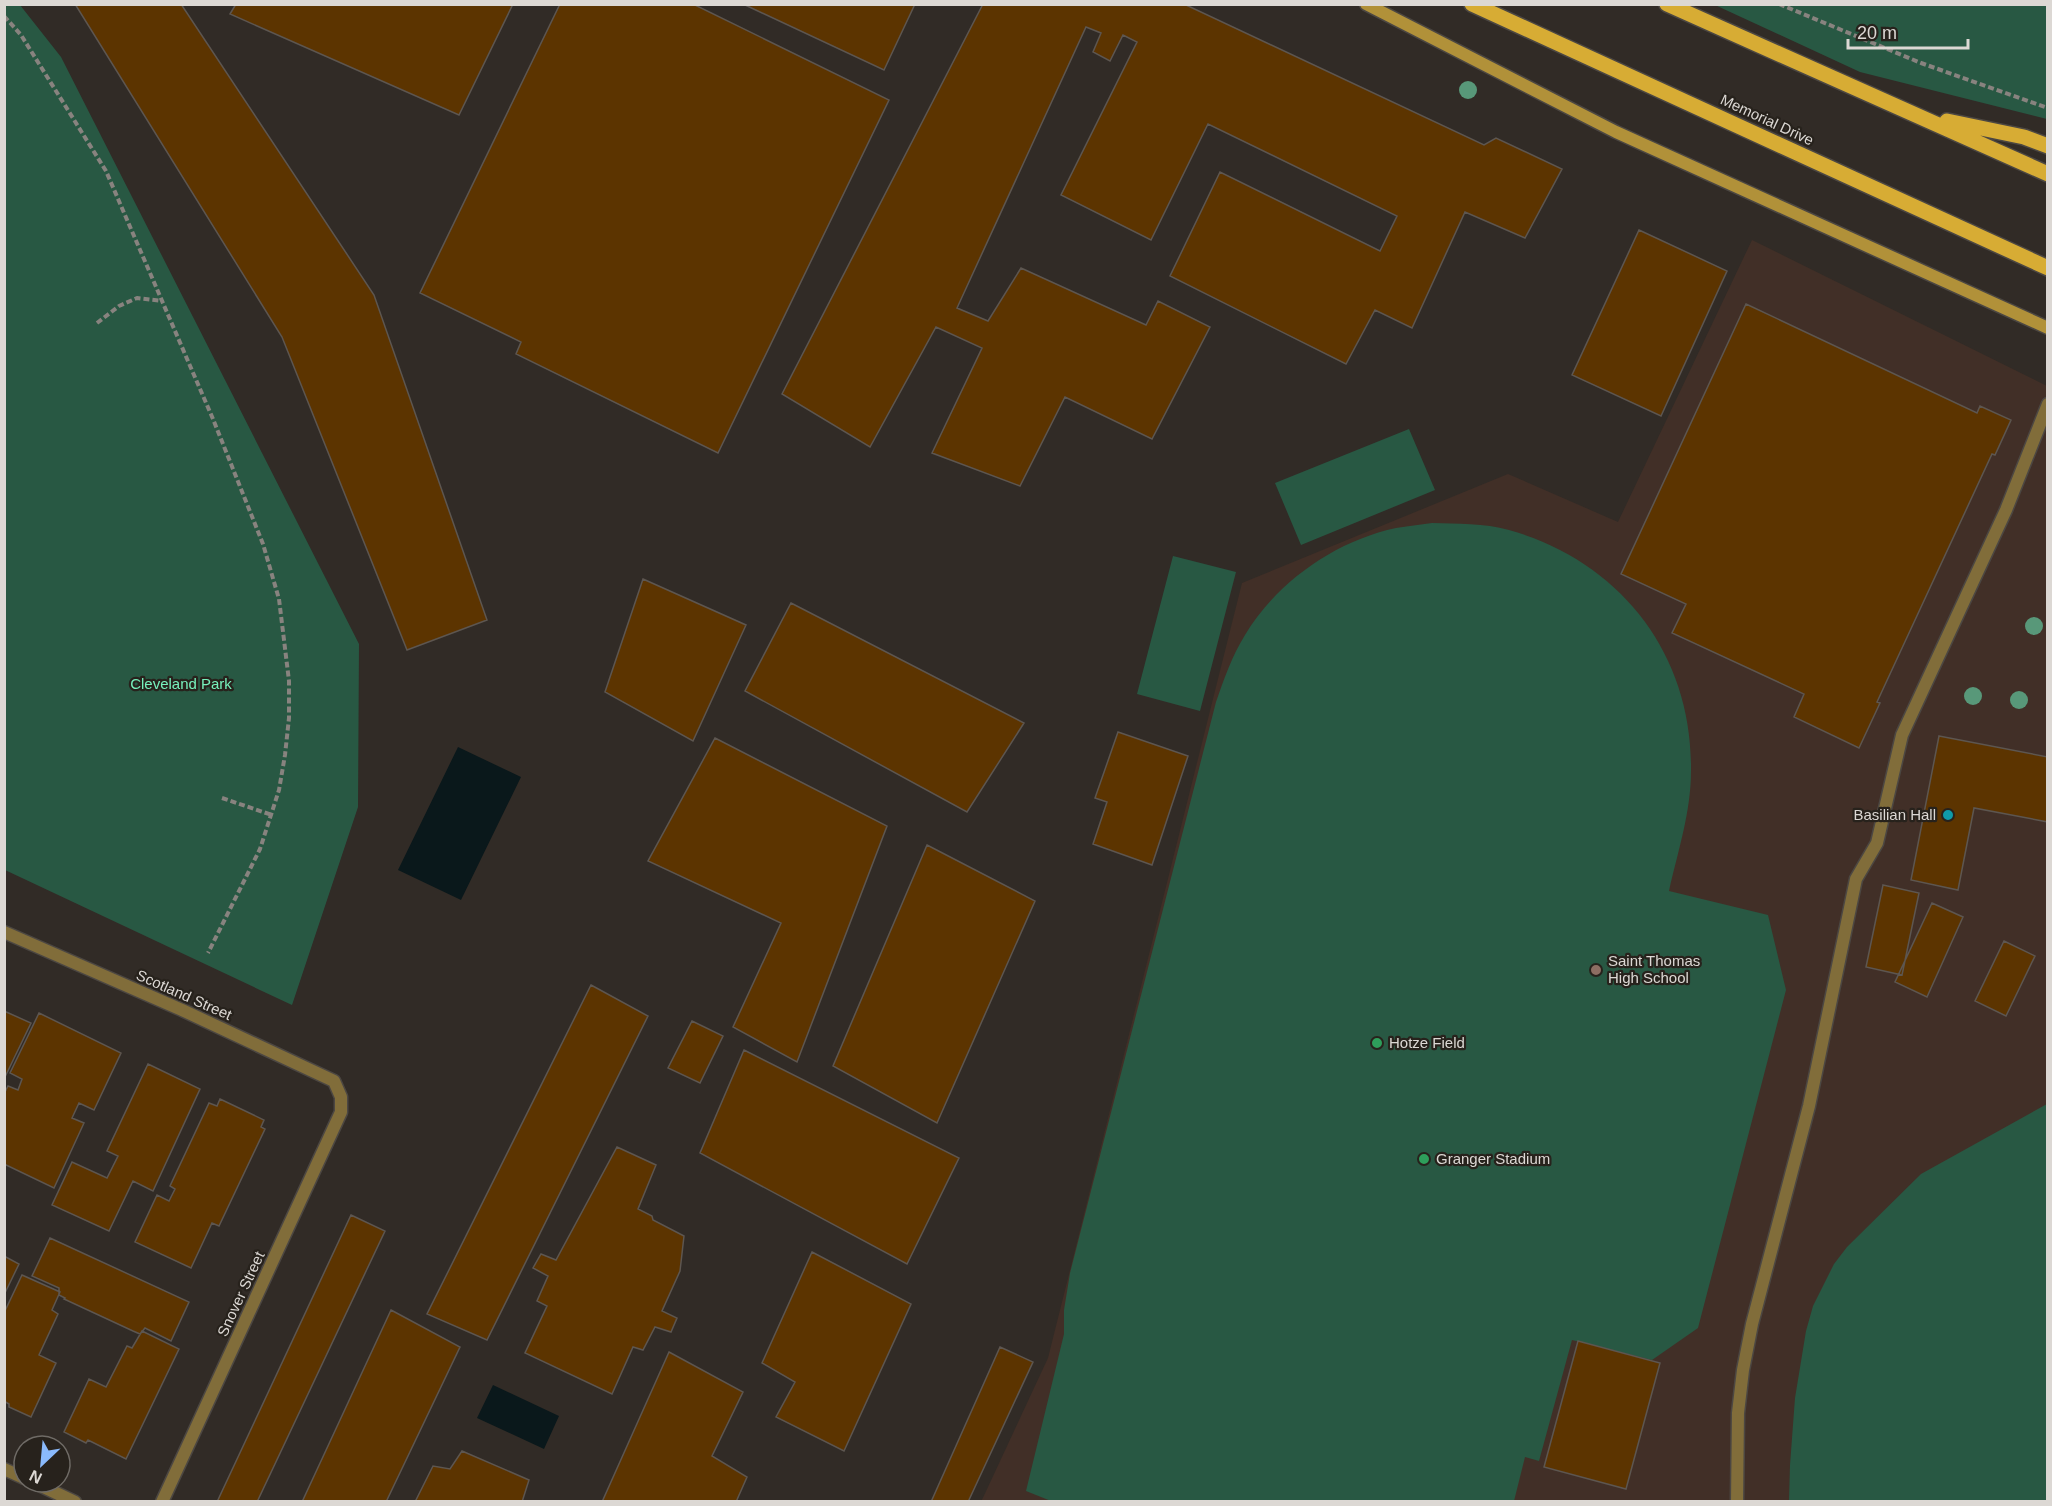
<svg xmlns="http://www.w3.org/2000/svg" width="2052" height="1506" font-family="Arial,sans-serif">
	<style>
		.education { fill: #412f27 }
		.green { fill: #285843 }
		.water { fill: #0a181b }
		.building { fill: #5c3400; stroke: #5d5650; stroke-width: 1.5 }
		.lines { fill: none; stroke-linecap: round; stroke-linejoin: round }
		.lane-casing { stroke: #4c4742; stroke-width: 15 }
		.street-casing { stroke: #4c4742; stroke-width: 15 }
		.secondary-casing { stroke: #4c4742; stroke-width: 15 }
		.primary-casing { stroke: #4c4742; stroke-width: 18 }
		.path { stroke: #88837f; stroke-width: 4; stroke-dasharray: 6 3; stroke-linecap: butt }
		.lane { stroke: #816d3a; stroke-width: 12 }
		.street { stroke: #816d3a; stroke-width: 12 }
		.secondary { stroke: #b19139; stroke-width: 12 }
		.primary { stroke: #d7ac34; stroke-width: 15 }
		.tree { fill: #589879 }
		.culture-dot { fill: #0f9aa8; stroke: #27221c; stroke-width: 2 }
		.education-dot { fill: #8d6e63; stroke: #27221c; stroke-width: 2 }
		.leisure-dot { fill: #2e9e5b; stroke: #27221c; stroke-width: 2 }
		.labels { text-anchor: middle; stroke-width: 4.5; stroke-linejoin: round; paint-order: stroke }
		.street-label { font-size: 15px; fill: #dcd8d4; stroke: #27221c }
		.park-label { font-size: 15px; fill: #77f1bd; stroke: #27221c }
		.poi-label { font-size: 15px; fill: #dcd8d4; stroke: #27221c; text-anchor: start }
	</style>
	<rect width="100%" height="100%" fill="#312b26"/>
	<path class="education" d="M1752,240L2047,386V1501L981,1502L1048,1358L1242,583L1508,474L1618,522Z"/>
	<path class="green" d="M20,5L61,57L359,644L358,807L292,1005L5,870L4,5Z
		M1715,5H2047V119L1860,72Z
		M1409,429L1435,490L1301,545L1275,483Z
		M1432,523C1457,524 1484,523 1509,530C1620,561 1693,654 1691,771C1691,812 1678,851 1669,891L1768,915L1786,990L1698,1328L1652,1360L1572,1340L1539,1461L1525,1457L1514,1501H1051L1026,1491L1064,1334V1310L1070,1273L1216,702C1224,679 1232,656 1245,635C1277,582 1335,541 1396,528C1407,526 1420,525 1432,523Z
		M1173,556L1236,572L1200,711L1137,694Z
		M2047,1104V1501H1789L1790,1465L1795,1398L1806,1331L1813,1306L1834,1264L1847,1247L1921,1174Z"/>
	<path class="water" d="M458,747L521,777L461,900L398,870Z
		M493,1385L559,1416L544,1449L477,1418Z"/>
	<path class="building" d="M75,4H181L374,295L487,620L407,650L282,337Z
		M236,4H513L459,115L230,14Z
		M560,4H693L889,100L718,453L516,354L521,342L420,293Z
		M743,4H915L884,70Z
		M983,4H1184L1484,145L1496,138L1562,169L1525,238L1465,212L1412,328L1375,310L1346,364L1170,276L1220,172L1380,251L1397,216L1208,124L1151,240L1061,195L1137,42L1123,35L1110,61L1093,52L1101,33L1086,27L957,308L988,321L1021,268L1146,325L1158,301L1210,327L1152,439L1065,397L1020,486L932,453L982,348L936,327L870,447L782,394Z
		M1639,230L1727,271L1661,416L1572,375Z
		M1746,304L1977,413L1980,406L2011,420L1995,455L1992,454L1877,702L1880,703L1859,748L1794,717L1804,694L1672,633L1686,604L1621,574Z
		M643,579L746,625L693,741L605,692Z
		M791,603L1024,723L967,812L745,691Z
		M1118,732L1188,756L1152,865L1093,844L1107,802L1095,798Z
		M1939,736L2048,757V822L1974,808L1958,890L1911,880Z
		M715,738L887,826L797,1062L733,1027L781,923L648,861Z
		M927,845L1035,901L937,1123L833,1066Z
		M1883,885L1919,893L1902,975L1866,967Z
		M1932,903L1963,917L1927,997L1895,982Z
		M2004,941L2035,956L2006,1016L1975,1001Z
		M591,985L648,1016L487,1340L427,1314Z
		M4,1011L31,1023L4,1079Z
		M39,1013L121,1053L94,1110L79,1103L72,1118L84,1123L54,1188L4,1164V1094L8,1086L18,1090L22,1079L10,1073Z
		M692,1021L723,1036L700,1083L668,1068Z
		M744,1050L959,1158L907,1264L700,1153Z
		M148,1064L200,1089L153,1191L133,1181L109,1231L52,1205L72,1162L107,1178L118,1156L107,1151Z
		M220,1099L264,1120L261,1127L265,1129L219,1226L212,1223L191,1268L135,1242L157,1195L169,1201L175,1189L170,1186L209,1103L217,1106Z
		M617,1147L656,1165L638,1209L652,1216L653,1220L684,1236L680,1271L662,1311L677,1318L671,1332L655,1327L643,1350L633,1347L612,1394L525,1353L547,1306L537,1301L548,1276L533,1268L541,1254L556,1260Z
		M351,1215L385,1231L257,1502H217Z
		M50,1238L189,1302L171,1341L145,1328L140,1334L133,1331L64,1299L65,1298L59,1295V1288L32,1276Z
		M812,1252L911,1304L844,1451L776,1417L795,1382L762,1363Z
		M4,1256L19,1264L4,1295Z
		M22,1275L60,1292L52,1310L58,1314L39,1355L56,1363L31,1417L9,1407V1404L4,1401V1313Z
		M391,1310L460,1347L386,1502H302Z
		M142,1331L179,1349L126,1459L88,1440L86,1443L64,1432L89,1379L106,1387L127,1346L132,1348Z
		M1578,1341L1660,1363L1626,1489L1544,1467Z
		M1000,1347L1033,1362L968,1502H931Z
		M669,1352L743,1392L712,1456L747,1477L736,1502H602Z
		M462,1451L529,1480L522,1502H415L433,1466L450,1469Z"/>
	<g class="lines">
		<defs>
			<path id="lane" d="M1737,1502L1738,1413L1743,1370L1752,1324L1809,1106L1856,879L1877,843L1902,735L2006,510L2048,404"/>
			<path id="street" d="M4,932L182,1010L334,1081L341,1097V1112L162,1502
				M4,1469L24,1478
				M33,1482L75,1502"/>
			<path id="secondary" d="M1366,4L1616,132L2048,328"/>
			<path id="primary" d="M1472,4L2048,268
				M1667,4L2048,174
				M1947,121L2024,137L2048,146"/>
		</defs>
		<use href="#lane" class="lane-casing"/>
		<use href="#street" class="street-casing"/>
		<use href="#secondary" class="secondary-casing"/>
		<use href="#primary" class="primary-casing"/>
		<path class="path" d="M1779,4L1921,63L2048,108
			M4,16L21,35L106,171L213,419L263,544L279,599L289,681V718L285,755L279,790L260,849L208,953
			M97,323L119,306L137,298L163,301
			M222,798L272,815"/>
		<use href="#lane" class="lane"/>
		<use href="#street" class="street"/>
		<use href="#secondary" class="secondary"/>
		<use href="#primary" class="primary"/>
	</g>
	<g class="tree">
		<circle cx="1468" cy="90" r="9"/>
		<circle cx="2034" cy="626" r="9"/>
		<circle cx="1973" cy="696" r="9"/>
		<circle cx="2019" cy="700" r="9"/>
	</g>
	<circle class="culture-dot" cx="1948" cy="815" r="6"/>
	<circle class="education-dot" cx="1596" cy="970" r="6"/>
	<g class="leisure-dot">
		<circle cx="1377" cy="1043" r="6"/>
		<circle cx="1424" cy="1159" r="6"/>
	</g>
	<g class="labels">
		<g class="street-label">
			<text transform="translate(1767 120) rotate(25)" y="5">Memorial Drive</text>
			<text transform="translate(184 995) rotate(24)" y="5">Scotland Street</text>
			<text transform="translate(241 1294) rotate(-65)" y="5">Snover Street</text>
		</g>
		<g class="park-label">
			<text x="181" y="689">Cleveland Park</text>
		</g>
		<g class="poi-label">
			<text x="1936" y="820" text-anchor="end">Basilian Hall</text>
			<text x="1608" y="966">Saint Thomas<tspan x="1608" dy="17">High School</tspan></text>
			<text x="1389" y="1048">Hotze Field</text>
			<text x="1436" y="1164">Granger Stadium</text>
		</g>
	</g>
	<rect width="2052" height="1506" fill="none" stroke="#dcd8d4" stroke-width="12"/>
	<g transform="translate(42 1464) rotate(206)"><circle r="28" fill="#27221c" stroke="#6f6b66" stroke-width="1.5"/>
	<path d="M0-4.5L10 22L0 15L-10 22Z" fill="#8abafc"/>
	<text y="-9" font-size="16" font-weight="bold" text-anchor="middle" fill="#dcd8d4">N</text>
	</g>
	<path d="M1848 39v9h120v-9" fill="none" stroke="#dcd8d4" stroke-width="3"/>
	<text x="1857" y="39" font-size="18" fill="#dcd8d4" stroke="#27221c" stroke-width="4.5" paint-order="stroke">20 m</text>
</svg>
